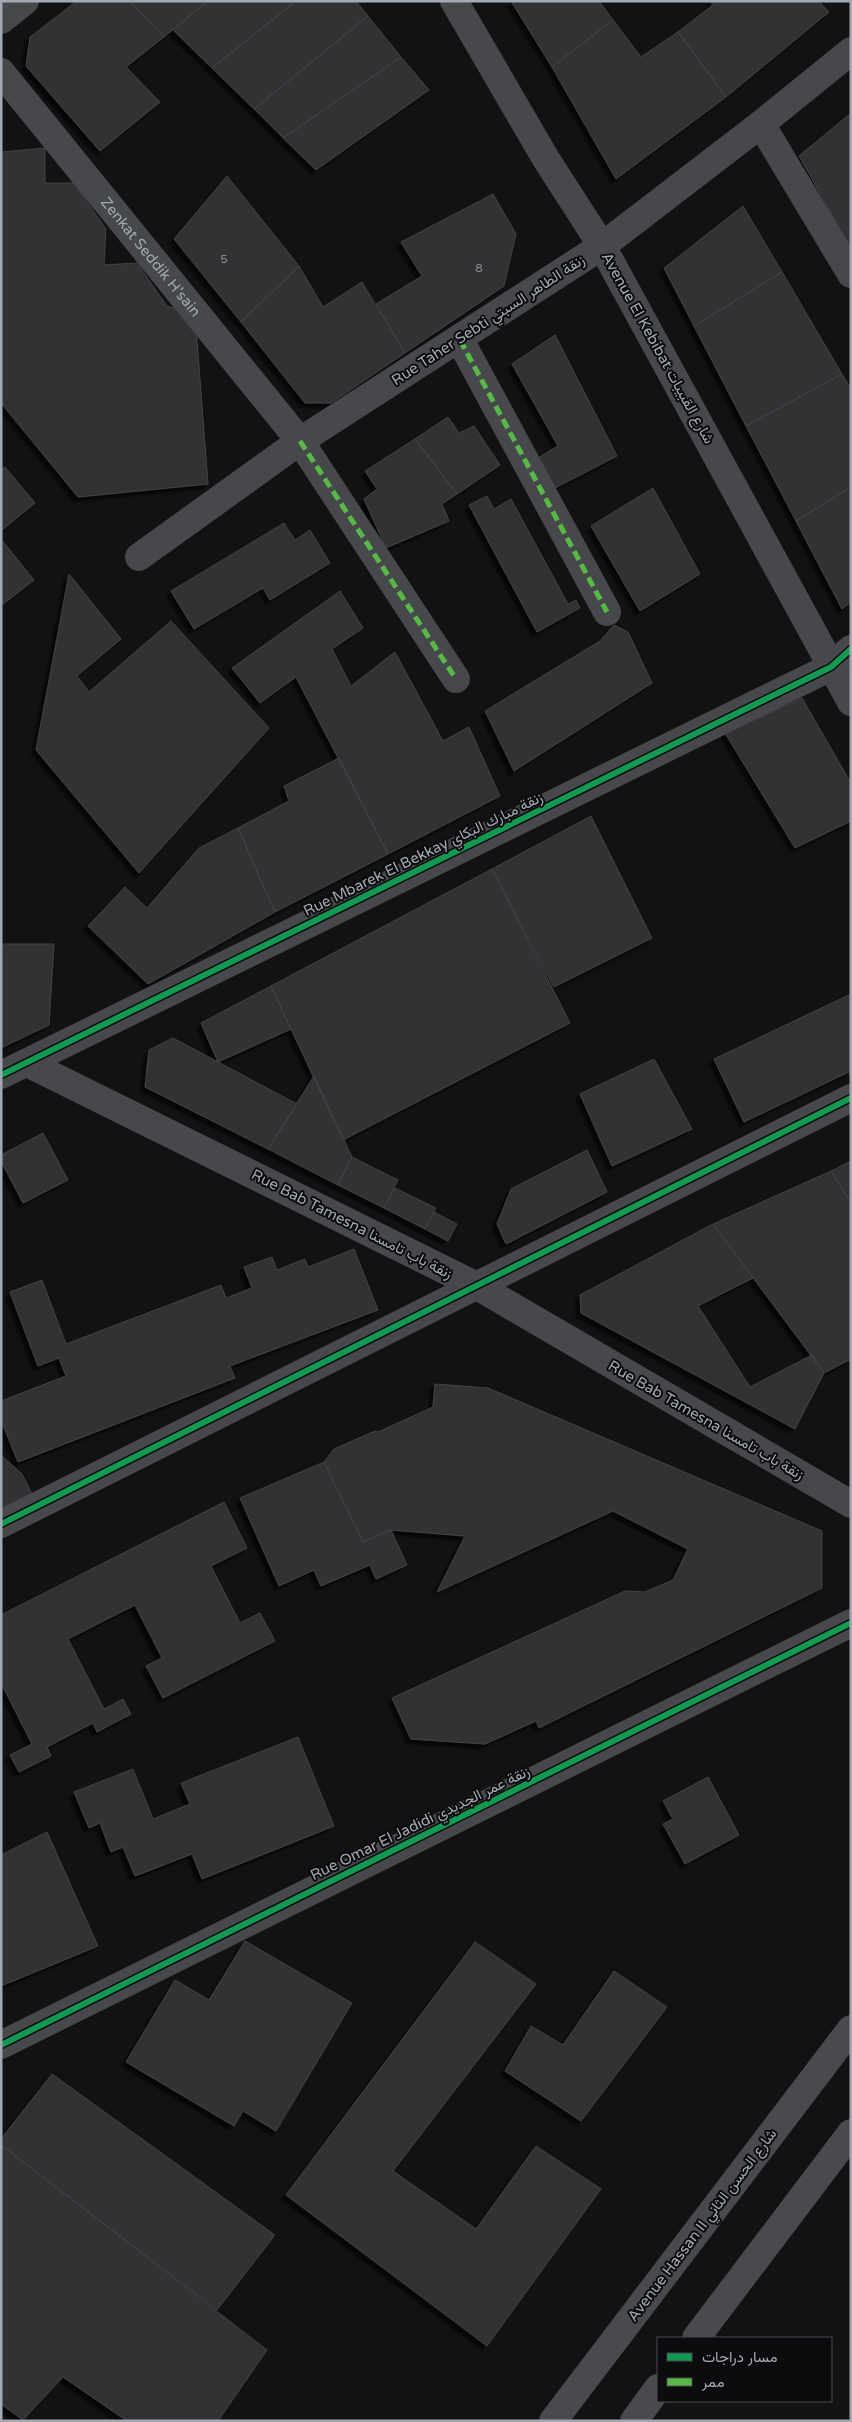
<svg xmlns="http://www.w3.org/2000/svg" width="852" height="2422" font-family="'Varela Round',Vazirmatn,sans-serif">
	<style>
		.building { fill: #323235; stroke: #414346; filter: url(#shadow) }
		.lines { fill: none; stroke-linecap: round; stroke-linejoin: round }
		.minor { stroke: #46484b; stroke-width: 28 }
		.major { stroke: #484a4d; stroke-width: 28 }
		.quiet { stroke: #58b947; stroke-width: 5; stroke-dasharray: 10 5; stroke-linecap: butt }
		.cycleway-casing { stroke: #0c0c0e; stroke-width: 9 }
		.cycleway { stroke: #139951; stroke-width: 6 }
		.labels { text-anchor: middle; stroke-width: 4; stroke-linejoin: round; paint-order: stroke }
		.number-label { font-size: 12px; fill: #878b94 }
		.street-label { font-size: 15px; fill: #a3a9b3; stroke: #0c0c0e }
	</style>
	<defs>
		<filter id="shadow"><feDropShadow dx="-4.5" dy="4.5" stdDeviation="1" flood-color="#0009"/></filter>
	</defs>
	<rect width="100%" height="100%" fill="#121212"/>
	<path class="building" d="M77,1H129L164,37L126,67L160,102L100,151L26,66L30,37Z
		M129,1H208L164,37Z
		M208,1H296L212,68L173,30Z
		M296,1H356L368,16L254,109L212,68Z
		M511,1H599L613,20L552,67Z
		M710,1H819L829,12L726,97L678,32L713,5Z
		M368,16L401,57L283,138L254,109Z
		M613,20L641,57L678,32L726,97L616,179L552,67Z
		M401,57L429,90L316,170L283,138Z
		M851,113V248L799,156Z
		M45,148V183H74L106,229L104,265L137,263L167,306L195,314L208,484L78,497L1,403V152Z
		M227,176L299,266L241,322L174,239Z
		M493,194L516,234L504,286L405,353L376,304L422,276L401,242Z
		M743,206L782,272L694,326L664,268Z
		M299,266L323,307L362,282L405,353L331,403H305L241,322Z
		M782,272L842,374L746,426L694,326Z
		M555,335L617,456L555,488L538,458L558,446L512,364Z
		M842,374L851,389V487L796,521L746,426Z
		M448,417L459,433L474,426L500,465L457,494L415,439Z
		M415,439L457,494L442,504L449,521L386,548L364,499L377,489L365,471Z
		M5,467L35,503L1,531V470Z
		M851,487V602L842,609L796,521Z
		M653,488L700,574L640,611L591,526Z
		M487,496L494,509L511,499L568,604L576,600L580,608L537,632L469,505Z
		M284,523L295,540L310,530L330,563L270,600L263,588L194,629L171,591Z
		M1,539L34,580L2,605H1Z
		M69,574L121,639L77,676L89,692L171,621L269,728L139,873L36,750Z
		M340,591L363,628L332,649L351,686L395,652L443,741L469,727L500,796L388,854L296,677L260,703L232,668Z
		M614,625L628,632L652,683L514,771L485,711L600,641Z
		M802,698L851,783V821L795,848L725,733Z
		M339,758L388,854L275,912L238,828L289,801L284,786Z
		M591,816L652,938L554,987L492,869Z
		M238,828L275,912L148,984L88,926L125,887L147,908L199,848Z
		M492,869L570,1023L343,1140L271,986Z
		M1,944H54L49,1025L1,1048Z
		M271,986L291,1029L218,1062L201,1023Z
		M851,994V1071L744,1122L714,1059Z
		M173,1038L297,1104L268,1149L145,1087L149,1050Z
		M654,1059L692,1129L612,1166L580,1094Z
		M314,1076L352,1157L338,1185L268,1149Z
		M43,1133L68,1180L23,1203L1,1161V1155Z
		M587,1150L607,1192L506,1244L497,1224L511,1189Z
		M352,1157L398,1180L384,1208L338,1185Z
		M851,1161V1203L831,1171Z
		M831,1171L851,1203V1359L824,1373L713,1224Z
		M395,1188L436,1208L425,1229L384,1208Z
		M434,1212L457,1224L448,1241L425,1229Z
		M713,1224L753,1278L698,1306L750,1387L812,1355L824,1373L795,1429L581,1313L580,1295Z
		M354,1249L378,1310L230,1366L235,1378L18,1462L1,1420V1401L66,1376L59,1358L38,1366L10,1292L42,1280L66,1344L221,1285L226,1298L252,1288L244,1267L272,1257L277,1270L305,1259L308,1267Z
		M435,1384L488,1388L822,1531V1588L539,1728L536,1721L485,1744L411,1739L392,1698L625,1591L645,1592L673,1580L688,1549L613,1511L437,1592L465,1536L391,1530L363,1542L324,1462L334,1449L375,1431L378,1432L433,1407Z
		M1,1455L22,1474L33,1496L1,1513Z
		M324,1462L363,1542L391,1530L407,1565L376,1579L370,1565L321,1586L314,1570L279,1586L240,1498Z
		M224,1502L247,1548L211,1566L240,1623L260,1613L275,1641L163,1698L146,1666L162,1658L135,1605L68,1639L104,1709L123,1699L131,1714L97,1732L93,1723L47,1747L51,1756L19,1772L10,1755L32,1744L1,1683V1615Z
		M298,1737L334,1826L202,1879L192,1854L135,1876L123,1847L111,1852L100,1823L89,1828L74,1792L133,1769L153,1819L190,1804L181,1783Z
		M708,1777L739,1835L685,1864L663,1824L673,1819L663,1801Z
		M47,1832L98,1946L1,1986V1855Z
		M245,1941L352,2003L276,2131L243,2111L234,2126L126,2062L175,1980L209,2000Z
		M475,1942L536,1984L393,2171L476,2229L536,2146L601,2189L487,2346L286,2195Z
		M614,1971L667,2007L581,2121L505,2071L531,2026L563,2045Z
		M52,2074L275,2235L217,2310L1,2145V2139Z
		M1,2145L267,2350L218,2421H127L63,2377L23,2420L1,2404Z"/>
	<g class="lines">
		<g class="minor">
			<path d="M454,1L546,159L602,246L851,702"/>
			<path d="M1,20L25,1"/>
			<path id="s1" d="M1,72L300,441L456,679"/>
			<path d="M761,124L851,274"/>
			<path d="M460,340L607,612"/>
			<path d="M139,557L300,441L602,246L761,124L851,51"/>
			<path d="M27,1063L477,1286L851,1504"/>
			<path d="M1,1075L831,667L851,649"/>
			<path d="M1,1524L851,1098"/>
			<path d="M1,2045L851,1623"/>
		</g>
		<path class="major" d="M696,2338L851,2133
			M553,2421L851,2029
			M634,2421L658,2388"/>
		<path class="quiet" d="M460,340L607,612
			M300,441L456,679"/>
		<defs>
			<path id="cycleway" d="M1,1075L831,667L851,649
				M1,1524L851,1098
				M1,2045L851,1623"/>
		</defs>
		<use href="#cycleway" class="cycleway-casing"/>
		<use href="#cycleway" class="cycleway"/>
	</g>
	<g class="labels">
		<g class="number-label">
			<text x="224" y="263">5</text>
			<text x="479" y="272">8</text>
		</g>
		<g class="street-label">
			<text dy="5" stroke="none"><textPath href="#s1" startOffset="238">Zenkat Seddik H'sain</textPath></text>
			<text transform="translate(488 320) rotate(-33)" y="5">Rue Taher Sebti زنقة الطاهر السبتي</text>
			<text transform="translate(658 348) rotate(61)" y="5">Avenue El Kebibat شارع القبيبات</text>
			<text transform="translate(423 854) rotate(-26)" y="5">Rue Mbarek El Bekkay زنقة مبارك البكاي</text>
			<text transform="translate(352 1224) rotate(27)" y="5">Rue Bab Tamesna زنقة باب تامسنا</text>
			<text transform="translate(706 1420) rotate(30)" y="5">Rue Bab Tamesna زنقة باب تامسنا</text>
			<text transform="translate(420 1823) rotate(-26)" y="5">Rue Omar El Jadidi زنقة عمر الجديدي</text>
			<text transform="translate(702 2225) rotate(-53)" y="5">Avenue Hassan II شارع الحسن الثاني</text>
		</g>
	</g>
	<rect width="852" height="2422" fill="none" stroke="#a3a9b3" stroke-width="5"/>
	<rect x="657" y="2337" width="175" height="65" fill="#0c0c0e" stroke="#484b50"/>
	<rect x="667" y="2353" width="25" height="8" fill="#139951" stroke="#484b50"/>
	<text x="702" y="2362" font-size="15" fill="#a3a9b3">مسار دراجات</text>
	<rect x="667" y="2378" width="25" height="8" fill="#58b947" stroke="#484b50"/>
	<text x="702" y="2387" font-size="15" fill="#a3a9b3">ممر</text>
</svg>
